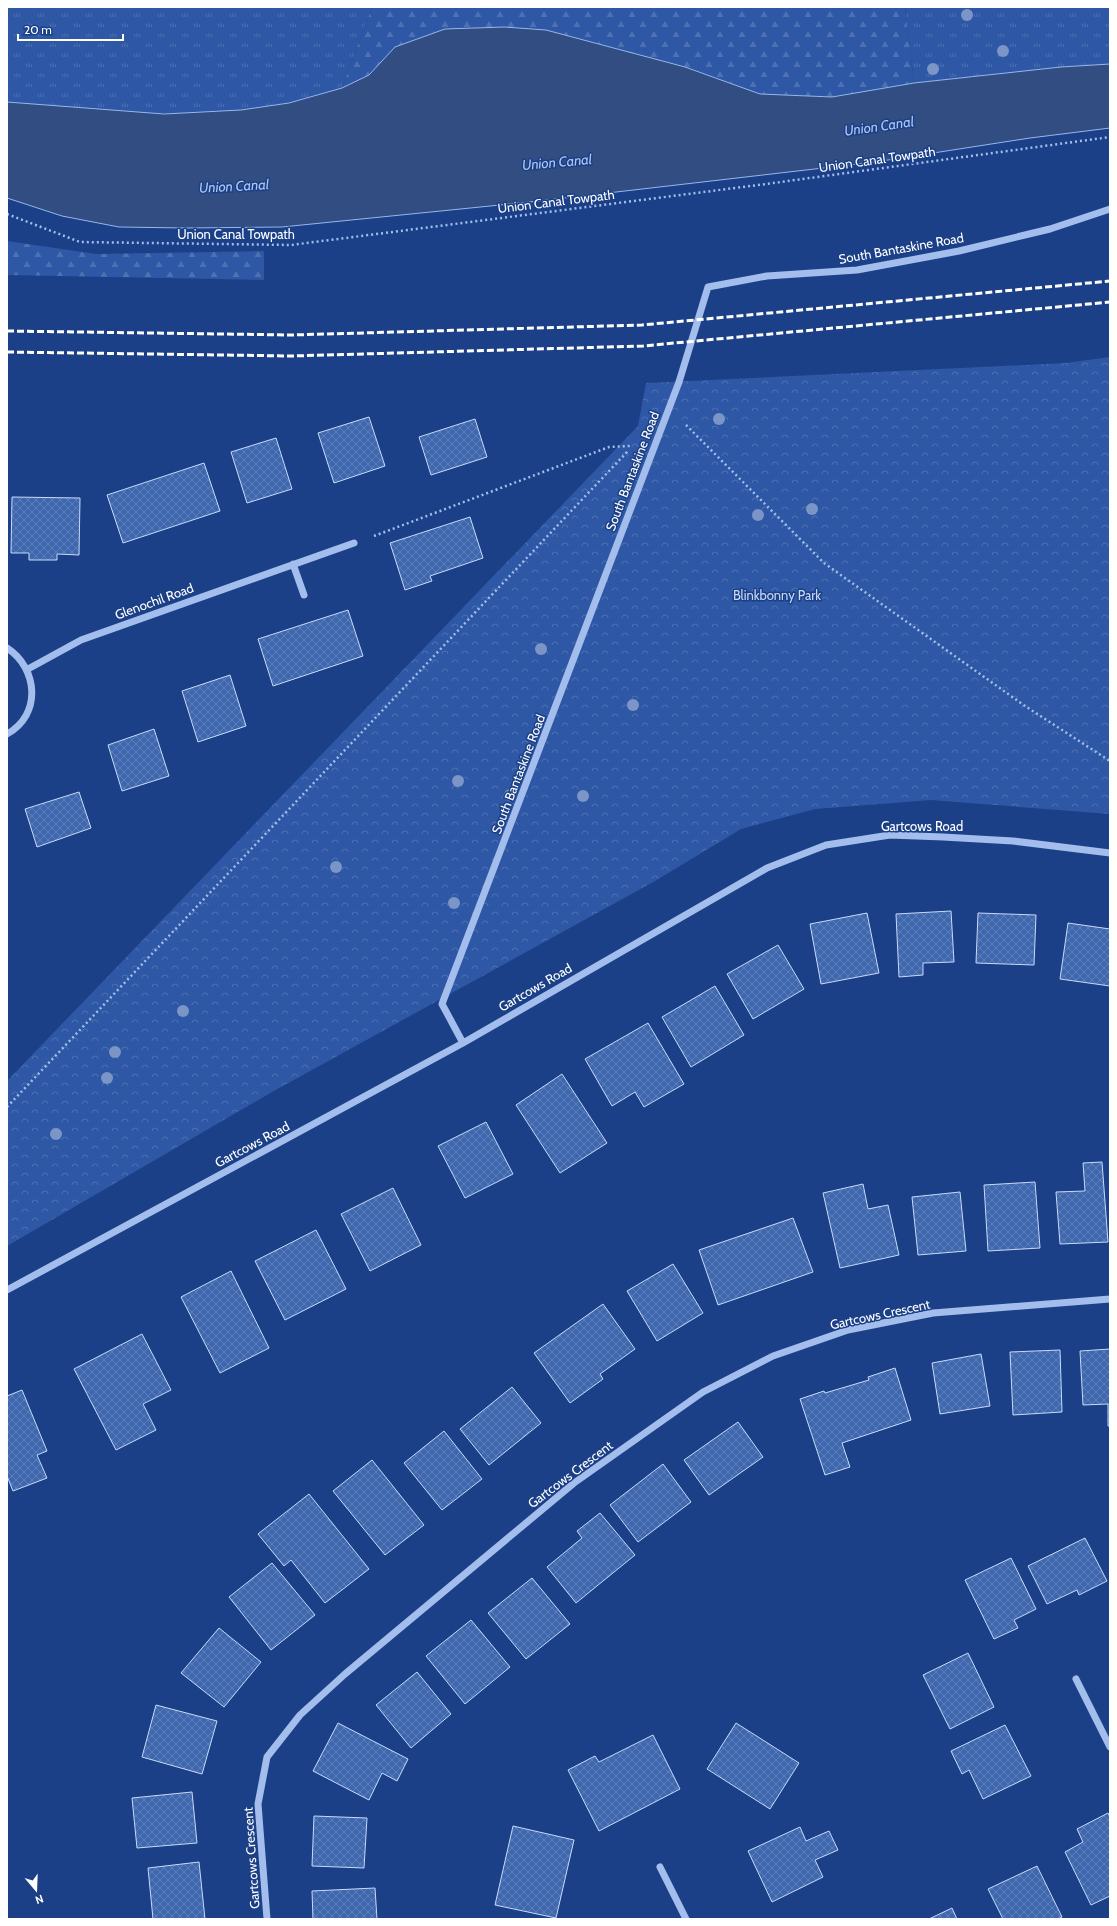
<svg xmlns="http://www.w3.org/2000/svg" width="1117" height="1926" font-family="Cabin,sans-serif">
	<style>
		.grass { fill: url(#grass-tufts) }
		.forest { fill: url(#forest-firs) }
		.park { fill: url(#park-crowns) }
		.water { fill: #314d81; stroke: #96b7ee }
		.building { fill: url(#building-cross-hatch); stroke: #c8daf9 }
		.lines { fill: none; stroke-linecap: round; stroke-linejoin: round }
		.path { stroke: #a3bdec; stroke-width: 2.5; stroke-dasharray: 2 3; stroke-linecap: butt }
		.minor { stroke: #a3bdec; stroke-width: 7 }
		.rail { stroke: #fff; stroke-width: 3; stroke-dasharray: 7 3; stroke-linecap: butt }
		.tree { fill: #7a95c6 }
		.labels { text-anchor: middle; stroke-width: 3; stroke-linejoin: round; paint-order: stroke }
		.street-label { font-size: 13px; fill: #fff; stroke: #1b4087 }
		.park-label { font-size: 13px; fill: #c8daf9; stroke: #1b4087 }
		.water-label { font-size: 14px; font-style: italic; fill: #afc8f3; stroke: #1b4087 }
	</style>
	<defs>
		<pattern id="grass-tufts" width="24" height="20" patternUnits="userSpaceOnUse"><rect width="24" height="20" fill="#2e58a5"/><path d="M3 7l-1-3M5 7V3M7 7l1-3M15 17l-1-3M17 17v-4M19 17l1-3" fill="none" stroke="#4d71b2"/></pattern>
		<pattern id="forest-firs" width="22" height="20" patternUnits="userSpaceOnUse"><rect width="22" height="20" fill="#2e58a5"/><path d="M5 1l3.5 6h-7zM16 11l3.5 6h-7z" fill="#4d71b2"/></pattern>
		<pattern id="park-crowns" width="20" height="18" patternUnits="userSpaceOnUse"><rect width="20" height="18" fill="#2e58a5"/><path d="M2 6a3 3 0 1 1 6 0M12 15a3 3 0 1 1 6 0" fill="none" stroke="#4d71b2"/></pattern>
		<pattern id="building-cross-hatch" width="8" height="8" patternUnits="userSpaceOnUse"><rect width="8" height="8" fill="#3f67ae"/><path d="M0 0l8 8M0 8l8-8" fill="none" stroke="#5c7eba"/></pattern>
	</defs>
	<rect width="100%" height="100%" fill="#1b4087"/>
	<path class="grass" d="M7,7H372L342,88C309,98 276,107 241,110C164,118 84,111 7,102Z
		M905,7H1110V65L1061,67L914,83Z"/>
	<path class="forest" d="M372,7H905L914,83L832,97L760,94L685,67L546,30L504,27L445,29L395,47L369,75L342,88Z
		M7,241L96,254L264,251V280L7,275Z"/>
	<path class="park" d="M1110,357V814L931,800L815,809L741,829L655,881L272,1092L7,1246V1081L638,426L646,383L1066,363Z"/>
	<path class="water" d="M504,27L546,30L685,67L760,94L832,97L914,83L1061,67L1110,64V128L1030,138L875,162L530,202L282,227L186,228L119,227L62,216L7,198V102L164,114L241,110L289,103L342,88L369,75L395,47L445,29Z"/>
	<path class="building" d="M369,417L385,466L334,483L318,433Z
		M475,419L487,457L431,475L419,437Z
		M276,438L292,489L247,503L231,452Z
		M204,463L220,511L123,543L107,495Z
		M12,497L80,498L79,555L57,554V560H29V553H11Z
		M470,517L483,558L430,576L432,581L405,590L390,543Z
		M348,610L363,656L273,686L258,639Z
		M230,675L246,726L198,742L182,691Z
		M154,729L169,776L122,791L108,745Z
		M79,792L91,828L37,847L25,809Z
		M951,911L954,962L923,963V975L899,977L896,914Z
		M867,913L879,973L821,984L810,924Z
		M978,913L1036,915L1034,965L976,963Z
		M1068,923L1110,929V986L1060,979Z
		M778,945L804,989L753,1019L727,974Z
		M715,986L744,1035L691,1067L662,1017Z
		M648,1023L684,1084L644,1107L635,1092L612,1106L585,1059Z
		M562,1074L607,1143L560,1173L516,1105Z
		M486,1122L513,1174L465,1198L438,1146Z
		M1102,1162L1108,1242L1060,1244L1056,1192L1085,1191L1083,1163Z
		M1035,1182L1040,1248L988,1251L984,1185Z
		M863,1184L868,1209L888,1205L899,1255L840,1268L823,1193Z
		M393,1188L421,1245L370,1271L341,1214Z
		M960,1192L966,1251L918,1255L912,1197Z
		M793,1218L813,1272L718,1305L699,1250Z
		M316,1230L346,1289L285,1320L255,1261Z
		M673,1264L703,1313L657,1341L627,1291Z
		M231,1271L269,1348L220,1373L181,1297Z
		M603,1304L635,1349L600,1374L603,1379L570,1403L534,1353Z
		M142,1334L171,1390L143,1404L156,1430L116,1450L74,1369Z
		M1110,1349V1426H1108V1404L1083,1405L1080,1351Z
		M1060,1350L1062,1412L1013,1415L1010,1352Z
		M981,1354L990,1406L940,1414L932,1363Z
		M895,1368L911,1420L842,1443L850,1467L825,1475L800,1399L824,1391L825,1393L869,1380L868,1377Z
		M512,1387L541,1423L489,1465L460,1429Z
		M22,1390L47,1451L37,1455L47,1478L13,1491L7,1476V1396Z
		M738,1422L763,1457L709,1495L684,1460Z
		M444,1431L482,1479L442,1510L404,1463Z
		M372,1460L424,1525L385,1555L333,1491Z
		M663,1464L691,1502L638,1542L610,1505Z
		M309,1494L369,1569L325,1603L291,1560L284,1566L258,1534Z
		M600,1513L635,1555L576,1603L547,1567L582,1538L577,1531Z
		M1085,1538L1107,1581L1079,1595L1077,1590L1047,1604L1028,1566Z
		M1011,1558L1036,1609L1014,1620L1018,1628L994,1639L965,1580Z
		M272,1563L315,1615L271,1650L229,1597Z
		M532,1578L570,1624L526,1659L488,1613Z
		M471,1620L510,1667L465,1704L426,1656Z
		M219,1628L261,1662L224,1707L181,1673Z
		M968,1653L994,1707L950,1729L923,1675Z
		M417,1672L451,1714L411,1748L376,1705Z
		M156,1705L217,1721L202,1774L142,1757Z
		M338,1723L408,1759L397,1781L382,1773L369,1800L313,1771Z
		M736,1723L799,1763L770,1809L707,1769Z
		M1005,1725L1031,1776L983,1799L969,1770L962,1774L951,1751Z
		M653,1735L680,1789L599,1831L568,1770L595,1756L599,1762Z
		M192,1792L197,1843L137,1848L132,1798Z
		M1108,1813L1110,1817V1896L1091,1905L1065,1852L1083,1842L1077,1829Z
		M314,1816L367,1818L364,1868L312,1866Z
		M513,1826L574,1840L556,1918L495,1905Z
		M800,1827L806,1841L829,1831L838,1850L815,1860L823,1877L772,1902L748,1851Z
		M199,1862L205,1919H153L148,1868Z
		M1037,1866L1062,1917L1058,1919H1003L988,1889Z
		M375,1888L377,1919H313L312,1891Z
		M952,1908L957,1919H929Z"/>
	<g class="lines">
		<path class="path" d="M7,214L80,242L291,245L766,184L1110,137
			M686,425L824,563L1025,706L1110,761
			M374,536L609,447L630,446
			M7,1107L628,451"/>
		<path class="minor" d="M293,564L304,595
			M7,648C38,668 42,715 7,734
			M28,669L81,640L354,543
			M463,1043L442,1004L679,382L708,287L767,276L857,270L959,251L1050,229L1110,209
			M7,1290L463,1043L767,868L826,845L890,835L943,837L1013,841L1110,853
			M1076,1679L1110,1747
			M660,1867L686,1919
			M267,1919L258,1804L267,1757L300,1715L345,1674L574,1483L703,1392L773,1356L848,1330L933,1313L1110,1299"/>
		<path class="rail" d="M7,331L292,335L642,325L1110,281
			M7,352L292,356L643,346L1110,302"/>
	</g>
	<g class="tree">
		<circle cx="967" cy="15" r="6"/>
		<circle cx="1003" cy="51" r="6"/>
		<circle cx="933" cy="69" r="6"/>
		<circle cx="719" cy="419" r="6"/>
		<circle cx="812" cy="509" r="6"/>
		<circle cx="758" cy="515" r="6"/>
		<circle cx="541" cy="649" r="6"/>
		<circle cx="633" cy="705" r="6"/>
		<circle cx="458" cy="781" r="6"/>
		<circle cx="510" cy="795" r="6"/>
		<circle cx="583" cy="796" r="6"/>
		<circle cx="336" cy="867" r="6"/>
		<circle cx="454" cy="903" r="6"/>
		<circle cx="183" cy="1011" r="6"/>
		<circle cx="115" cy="1052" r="6"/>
		<circle cx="107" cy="1078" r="6"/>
		<circle cx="56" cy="1134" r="6"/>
	</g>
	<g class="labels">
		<g class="street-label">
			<text transform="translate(877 159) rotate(-8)" y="5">Union Canal Towpath</text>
			<text transform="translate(556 201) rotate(-7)" y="5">Union Canal Towpath</text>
			<text x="236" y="239">Union Canal Towpath</text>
			<text transform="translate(901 248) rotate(-10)" y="5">South Bantaskine Road</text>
			<text transform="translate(632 471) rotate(-69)" y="5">South Bantaskine Road</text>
			<text transform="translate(154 601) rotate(-20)" y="5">Glenochil Road</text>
			<text transform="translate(518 774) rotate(-69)" y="5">South Bantaskine Road</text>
			<text x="922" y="831">Gartcows Road</text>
			<text transform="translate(535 987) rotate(-30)" y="5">Gartcows Road</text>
			<text transform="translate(252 1144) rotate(-28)" y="5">Gartcows Road</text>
			<text transform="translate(880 1314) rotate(-12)" y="5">Gartcows Crescent</text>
			<text transform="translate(570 1474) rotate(-37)" y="5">Gartcows Crescent</text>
			<text transform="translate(251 1858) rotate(-94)" y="5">Gartcows Crescent</text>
		</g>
		<g class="park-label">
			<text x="777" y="600">Blinkbonny Park</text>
		</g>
		<g class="water-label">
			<text transform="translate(879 126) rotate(-8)" y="5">Union Canal</text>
			<text transform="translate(557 162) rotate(-5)" y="5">Union Canal</text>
			<text transform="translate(234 186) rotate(-3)" y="5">Union Canal</text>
		</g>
	</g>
	<rect width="1117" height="1926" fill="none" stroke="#ffffff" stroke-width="16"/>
	<g transform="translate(36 1890) rotate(161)" stroke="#1b4087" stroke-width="3" paint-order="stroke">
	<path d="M0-3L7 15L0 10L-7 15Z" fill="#ffffff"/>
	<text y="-6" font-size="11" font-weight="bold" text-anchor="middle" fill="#ffffff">N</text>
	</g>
	<path d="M18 34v6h105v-6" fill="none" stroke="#ffffff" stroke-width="2"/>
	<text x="24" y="34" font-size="12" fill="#ffffff" stroke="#1b4087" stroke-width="3" paint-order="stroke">20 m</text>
</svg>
